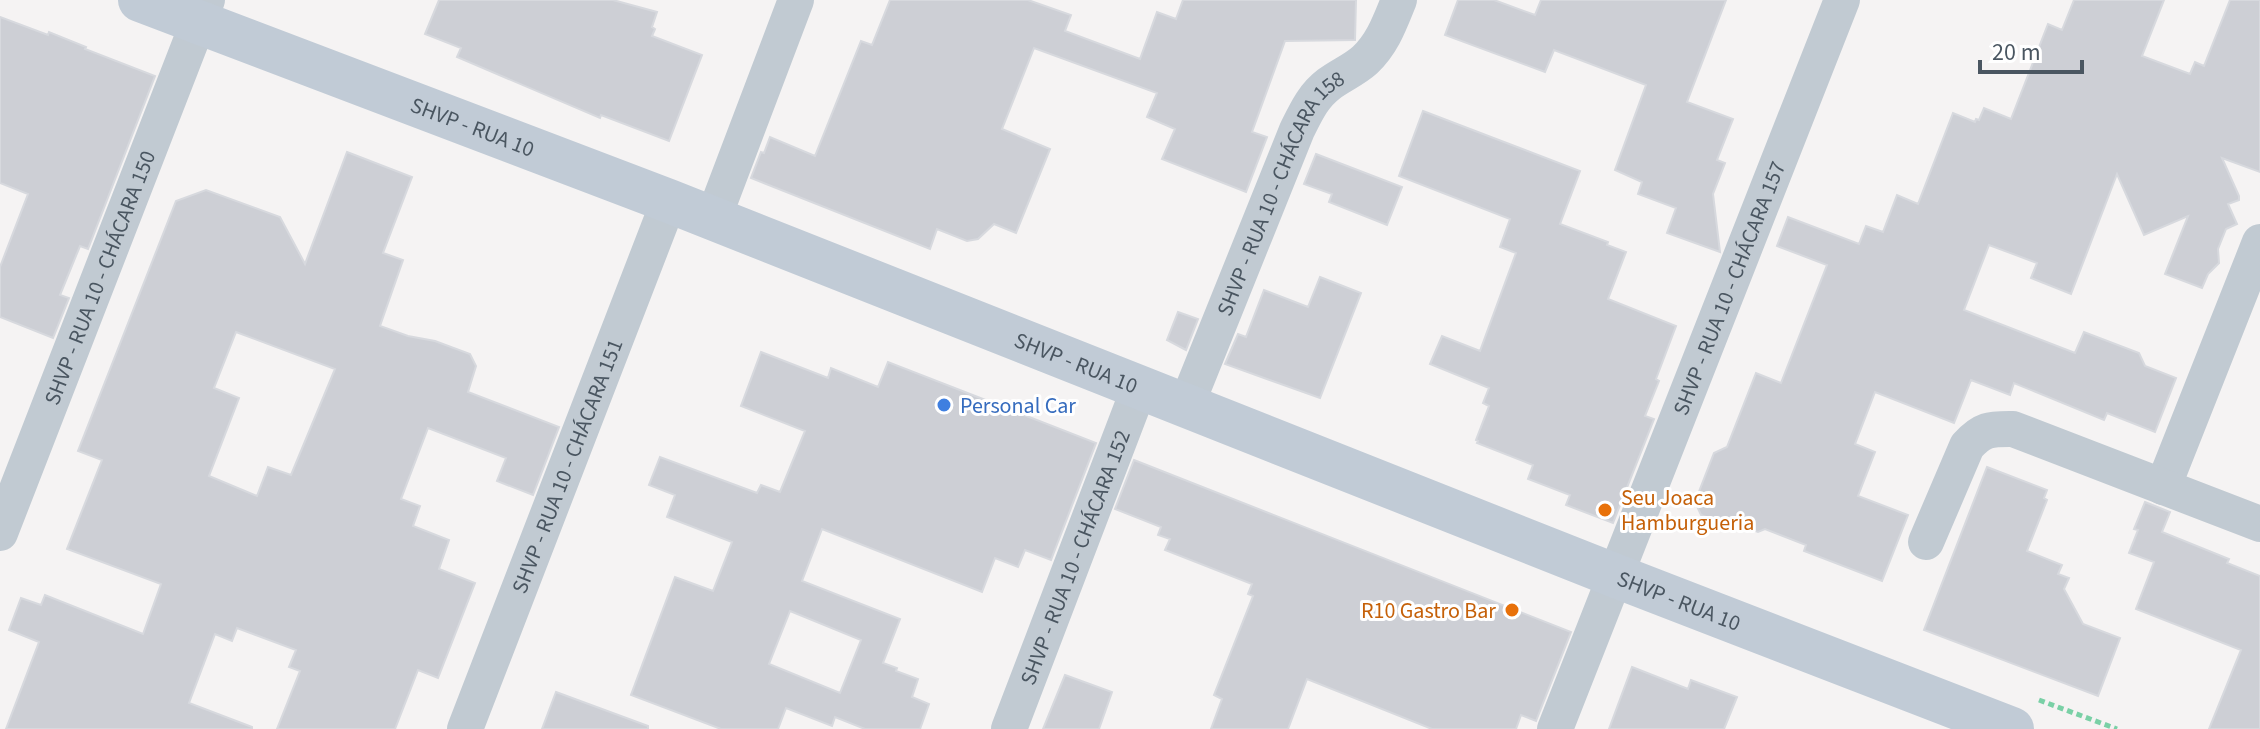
<svg xmlns="http://www.w3.org/2000/svg" width="2260" height="729" font-family="'Source Sans 3',sans-serif">
	<style>
		.building { fill: #cdcfd5; stroke: #d7d9de; stroke-width: 2; fill-rule: evenodd }
		.lines { fill: none; stroke-linecap: round; stroke-linejoin: round }
		.path { stroke: #7ad0a6; stroke-width: 5; stroke-dasharray: 6 4; stroke-linecap: butt }
		.street { stroke: #c1cad2; stroke-width: 36 }
		.secondary { stroke: #c1cbd6; stroke-width: 44 }
		.shop-dot { fill: #3f7fe0; stroke: #fff; stroke-width: 3 }
		.food-dot { fill: #e8710a; stroke: #fff; stroke-width: 3 }
		.labels { text-anchor: middle; stroke-width: 6; stroke-linejoin: round; paint-order: stroke }
		.street-label { font-size: 22px; fill: #4a5661; stroke: #fff }
		.shop-label { font-size: 22px; fill: #366cbe; stroke: #fff; text-anchor: start }
		.food-label { font-size: 22px; fill: #c56008; stroke: #fff; text-anchor: start }
	</style>
	<rect width="100%" height="100%" fill="#f5f3f3"/>
	<path class="building" d="M439,0H613L657,12L652,27L655,29L652,36L702,55L669,141L601,115L600,118L457,57L461,48L425,34Z
		M890,0H1028L1071,15L1065,31L1140,59L1157,12L1176,19L1183,0H1356L1355,40L1285,41L1252,132L1267,137L1246,192L1162,159L1175,129L1147,117L1157,93L1034,48L1002,129L1050,149L1016,233L994,224L978,239L967,241L937,229L930,249L751,178L761,152L764,153L770,137L815,156L861,41L872,45Z
		M1458,0H1494L1535,15L1541,0H1726L1687,102L1733,119L1717,160L1725,163L1713,194L1720,252L1667,233L1676,208L1638,194L1642,182L1615,170L1646,85L1554,50L1545,72L1445,35Z
		M2074,0H2164L2142,56L2190,74L2195,62L2204,66L2230,0H2260V172L2222,158L2239,196V200L2228,204L2237,224L2226,229L2218,249L2219,263L2208,274L2202,288L2165,274L2188,216L2144,235L2117,174L2071,294L2031,278L2037,263L1989,245L1964,310L2075,353L2084,332L2139,353L2145,366L2176,378L2155,432L2107,413L2104,420L2014,383L2010,395L1971,380L1954,423L1875,392L1855,444L1875,452L1858,496L1908,515L1882,581L1804,551L1806,545L1765,529L1758,532L1726,520L1724,524L1701,515L1695,502L1714,453L1727,447L1756,373L1781,383L1827,265L1777,246L1788,217L1859,244L1866,226L1883,232L1897,195L1918,204L1953,113L1975,122L1976,119L1979,120L1984,108L2011,119L2048,24L2062,30Z
		M0,17L48,35L49,32L86,47L85,49L155,76L88,249L80,246L60,295L69,298L53,338L0,317V267L28,194L0,183Z
		M1423,111L1580,171L1560,224L1608,242L1607,245L1626,252L1608,299L1676,326L1656,379L1659,381L1645,416L1654,419L1613,523L1566,505L1570,495L1528,479L1533,465L1477,443L1478,441L1476,440L1489,406L1483,403L1489,388L1430,364L1442,336L1480,351L1516,253L1500,247L1510,219L1399,176Z
		M347,152L412,177L383,253L403,260L380,326L408,336L435,341L470,354L476,366L468,392L559,427L533,495L497,481L506,458L428,428L401,499L420,506L413,526L449,540L439,569L475,583L438,678L418,670L395,729H277L300,671L289,667L296,650L237,628L232,641L215,634L189,703L252,727V729H6L39,642L9,630L21,598L41,605L45,595L143,634L161,584L67,549L102,460L78,451L176,201L206,190L280,217L305,264ZM236,332L335,369L291,475L268,467L257,496L209,476L239,398L214,388Z
		M1316,154L1402,187L1387,225L1329,202L1332,194L1304,184Z
		M1320,277L1361,293L1320,398L1225,364L1238,334L1246,337L1264,290L1308,307Z
		M1178,312L1198,319L1186,350L1167,340Z
		M761,352L828,378L831,368L878,387L888,362L1096,443L1051,560L1025,550L1018,567L995,558L982,592L822,529L802,581L900,619L883,663L897,668L896,671L918,679L912,697L929,704L920,729H865L835,717L832,726L786,708L778,729H721L631,695L675,577L713,591L732,542L667,517L675,495L649,485L660,457L757,493L761,485L780,492L805,431L741,406ZM790,611L861,640L840,693L769,664Z
		M1134,460L1571,632L1536,721L1521,715L1516,729H1432L1307,679L1288,729H1211L1222,699L1214,695L1253,596L1248,594L1252,584L1165,550L1170,539L1158,535L1161,527L1115,509Z
		M1987,467L2047,490L2044,498L2047,500L2027,551L2062,565L2058,574L2069,578L2064,589L2083,624L2120,638L2098,696L1924,630Z
		M2145,502L2170,512L2162,532L2229,559L2227,563L2260,576V729H2209L2241,650L2136,609L2154,562L2129,553L2138,530L2134,529Z
		M1632,667L1688,689L1691,680L1737,697L1724,729H1609Z
		M1065,675L1112,692L1099,729H1043Z
		M556,692L648,726V729H542Z"/>
	<g class="lines">
		<path class="path" d="M2039,700L2117,729"/>
		<g class="street">
			<path d="M713,219L796,0"/>
			<path id="s1" d="M1186,406L1297,130C1306,112 1313,96 1329,84C1341,75 1354,70 1365,60C1383,43 1390,22 1399,0"/>
			<path d="M2163,487L2260,242"/>
			<path id="s2" d="M0,533L207,0"/>
			<path d="M1926,542L1967,446C1983,428 1991,429 2013,429L2260,524"/>
			<path id="s3" d="M465,729L669,201"/>
			<path id="s4" d="M1009,729L1140,386"/>
			<path id="s5" d="M1555,729L1842,0"/>
		</g>
		<path class="secondary" id="s6" d="M140,0L669,201L1616,576L2012,729"/>
	</g>
	<circle class="shop-dot" cx="944" cy="405" r="8"/>
	<g class="food-dot">
		<circle cx="1605" cy="510" r="8"/>
		<circle cx="1512" cy="610" r="8"/>
	</g>
	<g class="labels">
		<g class="street-label">
			<text dy="8" stroke="none"><textPath href="#s6" startOffset="356">SHVP - RUA 10</textPath></text>
			<text dy="8" stroke="none"><textPath href="#s1" startOffset="234">SHVP - RUA 10 - CHÁCARA 158</textPath></text>
			<text dy="8" stroke="none"><textPath href="#s2" startOffset="274">SHVP - RUA 10 - CHÁCARA 150</textPath></text>
			<text dy="8" stroke="none"><textPath href="#s5" startOffset="474">SHVP - RUA 10 - CHÁCARA 157</textPath></text>
			<text dy="8" stroke="none"><textPath href="#s6" startOffset="1004">SHVP - RUA 10</textPath></text>
			<text dy="8" stroke="none"><textPath href="#s3" startOffset="282">SHVP - RUA 10 - CHÁCARA 151</textPath></text>
			<text dy="8" stroke="none"><textPath href="#s4" startOffset="184">SHVP - RUA 10 - CHÁCARA 152</textPath></text>
			<text dy="8" stroke="none"><textPath href="#s6" startOffset="1652">SHVP - RUA 10</textPath></text>
		</g>
		<g class="shop-label">
			<text x="960" y="413">Personal Car</text>
		</g>
		<g class="food-label">
			<text x="1621" y="505">Seu Joaca<tspan x="1621" dy="25">Hamburgueria</tspan></text>
			<text x="1496" y="618" text-anchor="end">R10 Gastro Bar</text>
		</g>
	</g>
	<path d="M1980 60v12h102v-12" fill="none" stroke="#4a5661" stroke-width="4"/>
	<text x="1992" y="60" font-size="24" fill="#4a5661" stroke="#ffffff" stroke-width="6" paint-order="stroke">20 m</text>
</svg>
